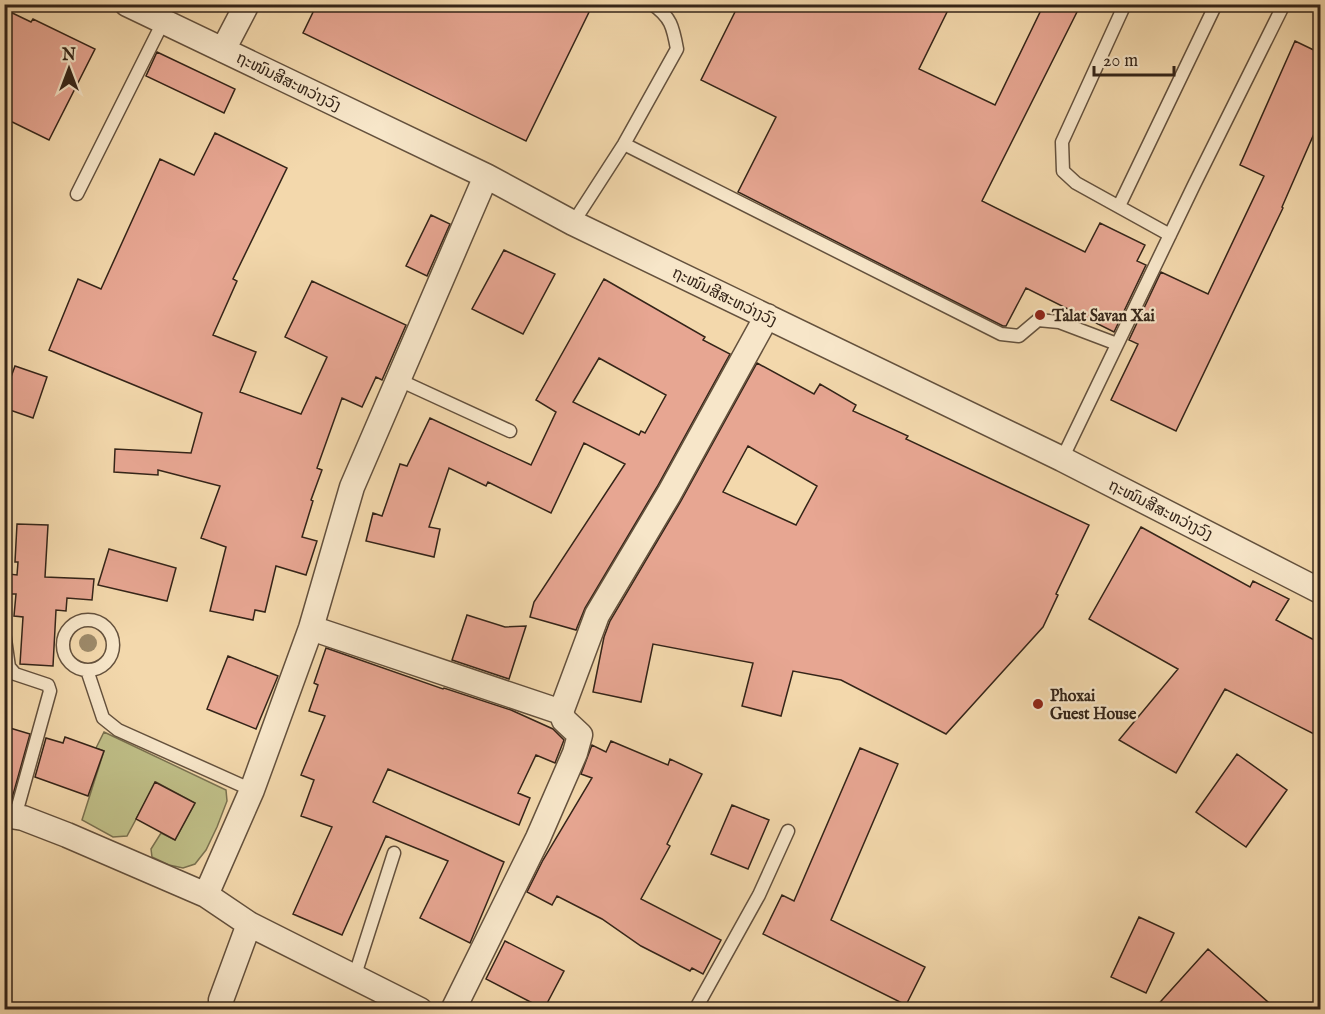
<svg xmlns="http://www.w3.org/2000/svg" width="1325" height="1014" font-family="'IM FELL English','Noto Sans Lao',serif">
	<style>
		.green { fill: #bfbe87; stroke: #7a7150; stroke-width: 1.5 }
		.building { fill: #e7a692; stroke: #342418; stroke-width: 1.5; fill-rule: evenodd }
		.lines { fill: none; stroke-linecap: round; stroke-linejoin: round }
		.lane-casing { stroke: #64513d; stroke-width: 15 }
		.street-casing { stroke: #64513d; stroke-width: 27 }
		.lane { stroke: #f7e6c9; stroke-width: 12 }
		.street { stroke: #f7e6c9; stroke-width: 24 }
		.tree { fill: #9d8a6a }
		.poi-dot { fill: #8f2418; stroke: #f7e6c9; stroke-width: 2 }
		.labels { text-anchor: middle; stroke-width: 4.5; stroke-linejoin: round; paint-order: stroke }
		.street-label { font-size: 16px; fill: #342418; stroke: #f7e6c9 }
		.poi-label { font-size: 16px; font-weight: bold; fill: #342418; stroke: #f7e6c9; text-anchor: start }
	</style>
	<rect width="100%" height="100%" fill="#f3d8ac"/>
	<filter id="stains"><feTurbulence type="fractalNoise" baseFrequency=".00333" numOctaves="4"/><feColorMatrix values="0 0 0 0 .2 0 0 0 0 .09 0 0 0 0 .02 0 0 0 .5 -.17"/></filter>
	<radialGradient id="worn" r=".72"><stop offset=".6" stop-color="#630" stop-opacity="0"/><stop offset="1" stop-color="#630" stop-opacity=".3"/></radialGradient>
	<path class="green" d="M104,732L226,790L227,801L217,827L206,850L195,864L183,868L169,865L152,857L151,849L161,833L175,840L195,803L156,782L127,836L113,837L82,820L104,751L96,748Z"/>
	<path class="building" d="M317,4H593L526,141L303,33Z
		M739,4H951L919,69L995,105L1044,4H1081L982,201L1085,252L1100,223L1145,245L1137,261L1146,265L1114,332L1026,288L1006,326H1003L738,192L776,117L701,80Z
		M4,9L31,22L33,19L95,49L49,140L4,118Z
		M1295,41L1320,53V120L1282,207L1283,208L1176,431L1111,400L1138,344L1129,340L1161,272L1208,294L1264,176L1240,165Z
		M157,52L235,89L224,113L146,76Z
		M215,133L287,168L233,279L237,281L213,335L256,352L240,392L301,414L327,357L285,337L312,281L406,325L382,380L376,377L362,407L342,398L317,468L322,470L311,500L313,501L302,537L317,541L306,575L276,566L265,612L255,610L253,620L210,611L226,547L201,538L220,486L158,470V475L114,472L115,449L191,453L202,413L49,350L78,279L101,289L160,159L194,175Z
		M431,215L450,224L427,276L406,266Z
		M504,250L555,274L523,334L472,309Z
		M604,279L705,337L703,340L730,354L657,487L585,608L576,630L530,617L534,602L625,464L584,443L551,513L488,482L486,486L449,468L429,527L440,529L434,557L366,541L373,513L382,516L400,464L407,466L430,418L531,465L556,412L536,400ZM599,358L666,395L645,433L641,431L639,435L573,402Z
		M757,363L814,394L820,384L856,405L853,411L908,436L906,439L1089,525L1056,594L1058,595L1043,627L946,734L841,680L793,671L781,716L742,706L753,663L653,644L641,702L593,692L604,637L610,621L681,501ZM748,446L817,486L796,525L723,492Z
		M15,366L47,377L33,418L4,408V396Z
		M17,524L48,525L45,577L94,579L92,600L67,598L66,611L56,610L53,666L20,664L23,617L14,616L16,594H8L9,574L17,575L18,562H15Z
		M1141,527L1250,587L1253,581L1289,599L1276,620L1320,643V737L1225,689L1176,773L1119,740L1178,669L1089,619Z
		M109,549L176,568L167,601L98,585Z
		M467,615L505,627L526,626L509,679L452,660Z
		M326,648L443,689L444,688L511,710L553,729L564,740L555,763L536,755L518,793L530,798L519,825L388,769L373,802L504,862L470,943L420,918L448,861L386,836L342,935L293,914L332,827L301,816L314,780L301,775L325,716L309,711L318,685L314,683Z
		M228,656L278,676L256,729L207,709Z
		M10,728L30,734L11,802L4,801V749Z
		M65,737L104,751L88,796L35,777L46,738L63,743Z
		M611,741L668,765L670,759L702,774L667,844L670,846L641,899L721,940L703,974L692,968L690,971L641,946L602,919L557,896L552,905L527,892L543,860L592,778L581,774L592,745L606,752Z
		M860,748L898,764L831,920L925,967L906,1005L763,934L782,895L794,901Z
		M1237,754L1287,790L1246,847L1196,812Z
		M155,782L195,803L175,840L136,819Z
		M732,805L769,820L748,869L711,854Z
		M1139,917L1174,933L1146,993L1111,977Z
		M505,941L564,971L544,1009L486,979Z
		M1208,949L1277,1010H1153Z"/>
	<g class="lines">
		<defs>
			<path id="lane" d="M1125,4L1062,142L1063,171L1076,183L1170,235
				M624,144L1001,334L1019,336L1038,320L1059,322L1117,344
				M77,194L163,22
				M1119,206L1216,4
				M573,223L624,144L677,49C673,27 671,17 652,4
				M399,380L510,431
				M1062,459L1194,185L1284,4
				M63 645a25 25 0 1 1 50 0a25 25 0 1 1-50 0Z
				M4,632L9,667L15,674L48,685L50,691L15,817
				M87,670L103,718L118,730L252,790
				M354,978L394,853
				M695,1010L759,895L788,831"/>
			<path id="street" d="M127,4L486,176L573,223L1062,459L1320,591
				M223,50L247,4
				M311,628L561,712
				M4,815L23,818L67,835L206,895L249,924L420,1010
				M206,895L252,790L311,628L352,487L486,176
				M221,1010V1000L249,924
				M453,1010L538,838L575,753L580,735L564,720L561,712L597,615L669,494L767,316"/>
		</defs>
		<use href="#lane" class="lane-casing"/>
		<use href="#street" class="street-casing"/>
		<use href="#lane" class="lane"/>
		<use href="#street" class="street"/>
	</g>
	<circle class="tree" cx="88" cy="643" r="9"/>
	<g class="poi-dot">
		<circle cx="1040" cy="315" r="6"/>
		<circle cx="1038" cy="704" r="6"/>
	</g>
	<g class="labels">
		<g class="street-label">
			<text transform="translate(289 81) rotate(26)" y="6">ຖະໜົນສີສະຫວ່າງວົງ</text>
			<text transform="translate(725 296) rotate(26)" y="6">ຖະໜົນສີສະຫວ່າງວົງ</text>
			<text transform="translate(1161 509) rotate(27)" y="6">ຖະໜົນສີສະຫວ່າງວົງ</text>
		</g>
		<g class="poi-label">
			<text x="1052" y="321">Talat Savan Xai</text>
			<text x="1050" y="701">Phoxai<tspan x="1050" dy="18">Guest House</tspan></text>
		</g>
	</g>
	<rect width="1325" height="1014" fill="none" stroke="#f3d8ac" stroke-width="24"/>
	<rect x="6" y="6" width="1313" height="1002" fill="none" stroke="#342418" stroke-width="3"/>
	<rect x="12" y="12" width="1301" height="990" fill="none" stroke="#342418" stroke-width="1.5"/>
	<g transform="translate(69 69)" stroke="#f7e6c9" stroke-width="4.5" paint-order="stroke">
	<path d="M0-4.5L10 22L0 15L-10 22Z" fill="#342418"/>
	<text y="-9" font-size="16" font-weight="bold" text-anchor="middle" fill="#342418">N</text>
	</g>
	<path d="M1094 66v9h80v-9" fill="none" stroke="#342418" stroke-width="3"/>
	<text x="1103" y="66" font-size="18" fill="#342418" stroke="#f7e6c9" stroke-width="4.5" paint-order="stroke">20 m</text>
	<rect width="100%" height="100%" filter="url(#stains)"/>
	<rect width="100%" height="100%" fill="url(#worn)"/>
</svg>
